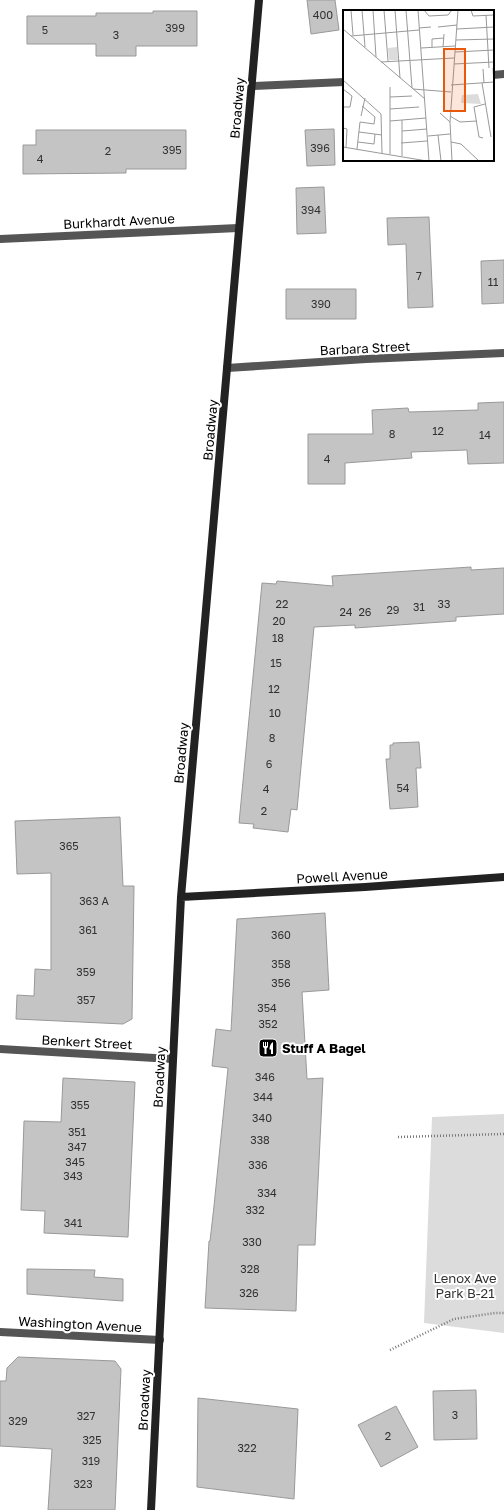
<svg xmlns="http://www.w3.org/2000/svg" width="504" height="1510" font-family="'Golos Text',sans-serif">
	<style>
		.green { fill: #dcdcdc }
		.building { fill: #c4c4c4; stroke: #999 }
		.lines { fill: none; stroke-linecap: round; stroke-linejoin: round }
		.path { stroke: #777; stroke-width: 2.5; stroke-dasharray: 1 2; stroke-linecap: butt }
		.minor { stroke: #555; stroke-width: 8 }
		.secondary { stroke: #222; stroke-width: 8 }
		.labels { text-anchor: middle; stroke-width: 4; stroke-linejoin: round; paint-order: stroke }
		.number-label { font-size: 11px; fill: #313131 }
		.street-label { font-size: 13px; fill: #000; stroke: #fff }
		.poi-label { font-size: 13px; font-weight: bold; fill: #000; stroke: #fff; text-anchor: start }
		.park-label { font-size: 13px; fill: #333; stroke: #fff }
		.inset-road { fill: none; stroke: #999; stroke-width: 1 }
		.view { fill: #e8590c; fill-opacity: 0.15; stroke: #e8590c; stroke-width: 2 }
		.inset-edge { fill: none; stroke: #000; stroke-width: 2 }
	</style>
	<rect width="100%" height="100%" fill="#fff"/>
	<path class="green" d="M504,1114V1333L424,1323L432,1117Z"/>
	<path class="building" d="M307,0H335L339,30L311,34Z
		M153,11H197V46H136V56H96V44H27V16H96V13H153Z
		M334,129L335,165L307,166L305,130Z
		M36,130H186V169H126V173L23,174V145H36Z
		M324,187L326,233L297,234L296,188Z
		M429,217L433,307L408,308L406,244L388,245L387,218Z
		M504,260V303L482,304L481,261Z
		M286,289H356V319H286Z
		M504,402V463L468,464L467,450L411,452L412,458L345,463V484H308V434H373L372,410L408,408L409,412L478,410V403Z
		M471,567V570L504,568V614L456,617V621L355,628V625L314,627L297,810L291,809L288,832L253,828L254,824L239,823L262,583L276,584L277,581L333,586L332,576Z
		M419,742L421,768H416L418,807L390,809L386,759H390V745H393V743Z
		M120,817L123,886H134L132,1019L123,1024L16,1019L17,995L34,996L35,969L51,970V873L17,874L15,821Z
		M325,913L329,990L302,992L307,1079L323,1078L315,1245H298L296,1311L205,1308L209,1241H210L214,1206L228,1068L212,1066L216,1029L231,1031L237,919Z
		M63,1078L135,1082L128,1237L44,1233L45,1211L21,1210L24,1121L61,1122Z
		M27,1269L95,1270L94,1277L123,1279V1301L27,1294Z
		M18,1357L115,1361L121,1369L115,1510H48L52,1449L0,1446V1381H6L7,1368Z
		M476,1390L477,1439L434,1440L433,1391Z
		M198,1398L298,1409L294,1499L197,1487Z
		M396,1406L418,1447L381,1467L358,1425Z"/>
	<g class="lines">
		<path class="path" d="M398,1137L504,1134
			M390,1350L454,1319L495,1313H504"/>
		<path class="minor" d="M493,75L504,74
			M252,86L344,82
			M0,239L238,228
			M227,368L366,359L504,353
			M0,1049L172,1059
			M0,1332L160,1340"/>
		<path class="secondary" d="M181,897L365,887L504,877
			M151,1510L181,897L259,0"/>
	</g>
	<defs>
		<symbol id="restaurant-square" viewBox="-11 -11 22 22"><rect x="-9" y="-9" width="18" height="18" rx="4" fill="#000" stroke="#fff"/><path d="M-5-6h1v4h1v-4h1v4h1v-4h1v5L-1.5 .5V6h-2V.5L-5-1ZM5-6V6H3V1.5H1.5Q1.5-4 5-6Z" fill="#fff"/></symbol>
	</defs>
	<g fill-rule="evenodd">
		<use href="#restaurant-square" x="257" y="1037" width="22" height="22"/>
	</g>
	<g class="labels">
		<g class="number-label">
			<text x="323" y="19">400</text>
			<text x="175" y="32">399</text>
			<text x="45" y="34">5</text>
			<text x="116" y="39">3</text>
			<text x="320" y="152">396</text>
			<text x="172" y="154">395</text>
			<text x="108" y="155">2</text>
			<text x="40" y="163">4</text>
			<text x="311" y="214">394</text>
			<text x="419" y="280">7</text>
			<text x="493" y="286">11</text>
			<text x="321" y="308">390</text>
			<text x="438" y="435">12</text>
			<text x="392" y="438">8</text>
			<text x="485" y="439">14</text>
			<text x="327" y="463">4</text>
			<text x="282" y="608">22</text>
			<text x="444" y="608">33</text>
			<text x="419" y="611">31</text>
			<text x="393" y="614">29</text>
			<text x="346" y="616">24</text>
			<text x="365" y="616">26</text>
			<text x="279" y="625">20</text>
			<text x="278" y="642">18</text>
			<text x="276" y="667">15</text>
			<text x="274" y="693">12</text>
			<text x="275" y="717">10</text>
			<text x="272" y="742">8</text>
			<text x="269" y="768">6</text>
			<text x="403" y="792">54</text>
			<text x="266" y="793">4</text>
			<text x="264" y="815">2</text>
			<text x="69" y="850">365</text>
			<text x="94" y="905">363 A</text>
			<text x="88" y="934">361</text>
			<text x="281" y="939">360</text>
			<text x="281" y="968">358</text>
			<text x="86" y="976">359</text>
			<text x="281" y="987">356</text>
			<text x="86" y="1004">357</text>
			<text x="267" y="1012">354</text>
			<text x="268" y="1028">352</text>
			<text x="265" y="1081">346</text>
			<text x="263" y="1101">344</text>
			<text x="80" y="1109">355</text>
			<text x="262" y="1122">340</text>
			<text x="77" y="1136">351</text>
			<text x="260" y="1144">338</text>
			<text x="77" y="1151">347</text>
			<text x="75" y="1166">345</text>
			<text x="258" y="1169">336</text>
			<text x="73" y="1180">343</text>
			<text x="267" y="1197">334</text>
			<text x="255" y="1214">332</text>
			<text x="73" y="1227">341</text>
			<text x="252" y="1246">330</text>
			<text x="250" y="1273">328</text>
			<text x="249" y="1297">326</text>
			<text x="455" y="1419">3</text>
			<text x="86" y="1420">327</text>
			<text x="18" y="1425">329</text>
			<text x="388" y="1440">2</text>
			<text x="92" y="1444">325</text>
			<text x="247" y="1452">322</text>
			<text x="91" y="1465">319</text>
			<text x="83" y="1488">323</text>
		</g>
		<g class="street-label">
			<text transform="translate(237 108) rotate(-85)" y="5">Broadway</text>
			<text transform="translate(119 221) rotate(-3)" y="5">Burkhardt Avenue</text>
			<text transform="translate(365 348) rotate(-3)" y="5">Barbara Street</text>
			<text transform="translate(210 430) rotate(-85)" y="5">Broadway</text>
			<text transform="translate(181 753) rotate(-85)" y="5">Broadway</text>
			<text transform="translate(342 876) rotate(-3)" y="5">Powell Avenue</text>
			<text transform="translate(87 1042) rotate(3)" y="5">Benkert Street</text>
			<text transform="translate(159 1077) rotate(-87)" y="5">Broadway</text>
			<text transform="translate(80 1324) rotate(3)" y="5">Washington Avenue</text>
			<text transform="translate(144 1400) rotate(-87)" y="5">Broadway</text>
		</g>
		<g class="poi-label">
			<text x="282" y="1053">Stuff A Bagel</text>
		</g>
		<g class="park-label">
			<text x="465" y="1283">Lenox Ave<tspan x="465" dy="15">Park B-21</tspan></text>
		</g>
	</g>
	<g transform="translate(343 10)">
		<rect width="151" height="151" fill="#fff"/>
		<path d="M54,37L55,50H46L45,38ZM135,84L138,94L118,93L119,85Z" fill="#dcdcdc"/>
		<path class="inset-road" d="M8,0L10,25M19,0L22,37M30,0L33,47M41,0L45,51M52,0L57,68M63,0L69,78M75,0L86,151M81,0L86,6L105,5L109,0M128,0L130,6L151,5M143,5L146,58M95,17L114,15M76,18L88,17M0,19L82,89M114,19L151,17M8,26L76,20M113,30L151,29M89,37V29L101,28M100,37L101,24M78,38L112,36M112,42L151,40M38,52L111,48M111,54L151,52M150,58L151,77M140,59L141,73M0,70L38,104L39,143M139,73L148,127M108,75L151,72M0,79L9,86L7,97H0M70,79L108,82M47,87L69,86M47,99L76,97M97,103L107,112M18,106L22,88M107,106L117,112L134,111M47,111L83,108M0,118L4,119L3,137M59,121L84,119M16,122L39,125M95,125L98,151M85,126L107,124M140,128L136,127L131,97L142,94M15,132L31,134L32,124M108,132L118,134L136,151M58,133L84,131M0,137L84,151M14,139L17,112L31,114L32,107L19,96M47,144V77M59,146V110M109,151L107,112L115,0"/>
		<path class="view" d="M101,39H122V101H101Z"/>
		<rect width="151" height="151" class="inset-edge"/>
	</g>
</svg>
